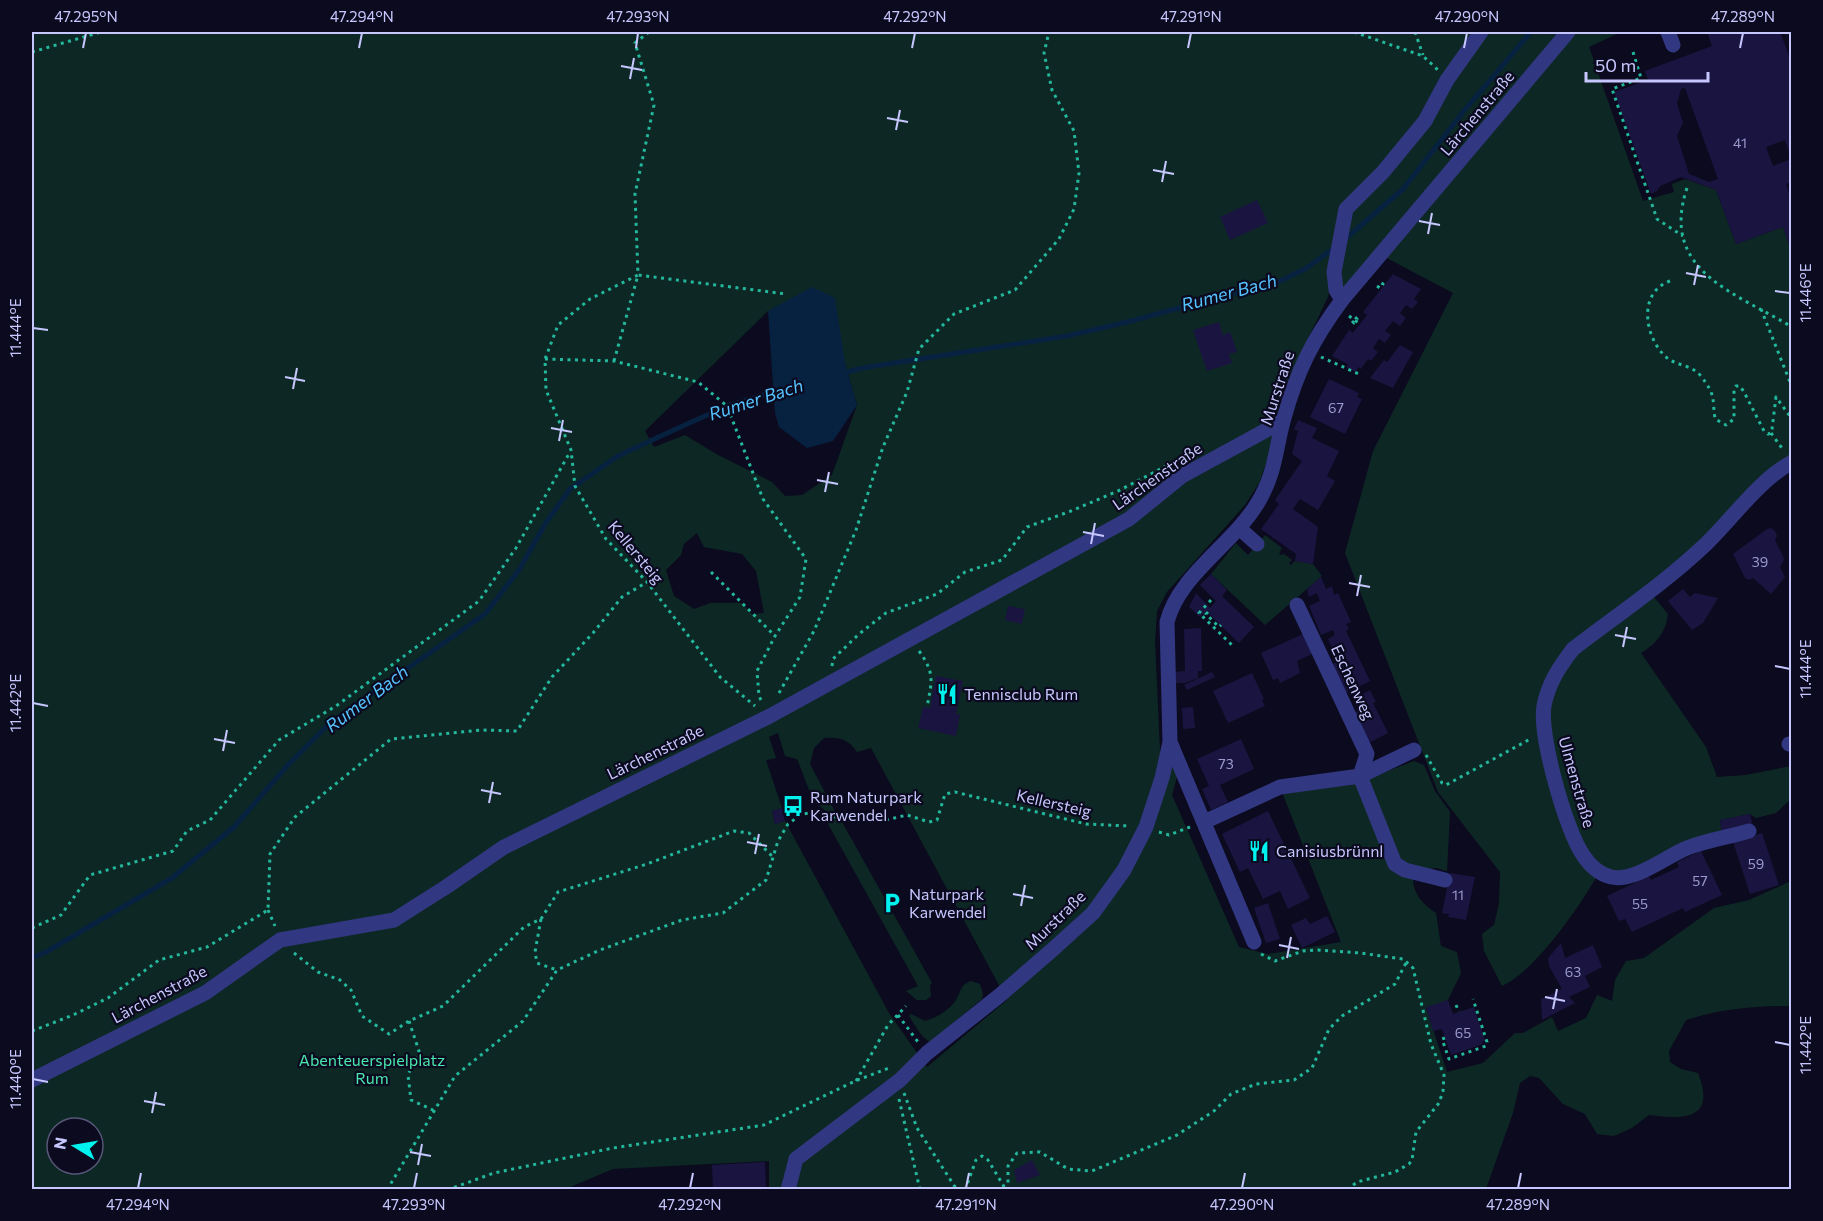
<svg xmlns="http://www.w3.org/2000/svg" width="1823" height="1221" font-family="Commissioner,sans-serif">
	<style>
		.green { fill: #0d2824; fill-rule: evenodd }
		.water { fill: #072240 }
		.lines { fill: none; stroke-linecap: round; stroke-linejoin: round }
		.stream { stroke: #072240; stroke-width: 5 }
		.building { fill: #191540; fill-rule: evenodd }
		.path { stroke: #23b79d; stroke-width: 3; stroke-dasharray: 3 4.5; stroke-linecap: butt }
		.minor { stroke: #313781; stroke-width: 15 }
		.ticks { fill: none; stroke: #c7c7ff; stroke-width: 2 }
		.labels { text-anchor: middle; stroke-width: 4.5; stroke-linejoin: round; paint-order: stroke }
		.number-label { font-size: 14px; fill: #9c9acf }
		.street-label { font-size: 16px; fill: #c7c7ff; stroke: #0b0a1e }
		.poi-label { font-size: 16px; fill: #c7c7ff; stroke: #0b0a1e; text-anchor: start }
		.park-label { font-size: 16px; fill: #4ae8af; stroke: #0b0a1e }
		.water-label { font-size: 18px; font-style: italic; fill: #55c3ff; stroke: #0b0a1e }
		.neatline { fill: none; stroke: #c7c7ff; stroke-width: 2 }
		.ticks-label { font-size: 15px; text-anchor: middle; fill: #c7c7ff }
	</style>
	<rect width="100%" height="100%" fill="#0b0a1e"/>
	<path class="green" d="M32,32H1616L1617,34L1589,47L1643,201L1674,192L1672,184L1685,179L1716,190L1736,244L1783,227L1791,250V462L1649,591L1668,614C1666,632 1656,644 1641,653L1706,747L1717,777L1746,775L1791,766V799L1776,813L1756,818L1750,814L1720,820L1722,832L1631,870L1615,872L1602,867C1584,901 1536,971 1502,986L1484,951L1482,934L1494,925L1499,903L1500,872L1438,792L1345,553L1373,451L1453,293L1381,255L1342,300L1333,276L1328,297L1283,391L1268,458L1259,483L1245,505L1167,592L1157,611L1155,641L1160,751L1178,773L1172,795L1239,947L1268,954L1341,942L1280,787L1375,776L1414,761L1424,765L1435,791L1450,812L1447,871L1436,868L1422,870L1413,879C1413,894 1424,905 1436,913L1441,946L1457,952L1461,973L1448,1000L1426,1008L1447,1072L1483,1063L1515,1033H1523L1552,1017L1558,1031L1586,1018L1597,995L1612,1001L1615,980L1626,961L1644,958L1714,908L1749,900L1791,881V1006C1755,1006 1721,1009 1686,1020L1669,1051L1670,1062L1681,1069L1698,1073C1716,1119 1686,1120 1649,1115L1632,1128L1614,1136L1597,1134L1585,1114L1563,1104L1539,1078L1530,1076L1520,1083L1513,1113L1486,1189L769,1190V1161L613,1169L563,1190L32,1189ZM768,311L845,363L857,405L832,475L802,495L785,496L772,482L718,455L685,435L654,447L645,431ZM697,533L704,547L742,554L756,571L764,613L752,614L742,603H710L694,609L674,596L666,570L681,555L684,544ZM778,733L785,756L797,759C808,784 810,807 838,817L810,764L814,748L824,738C840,737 848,739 857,752L871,748L1007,1000L927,1067L889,1013L785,821L775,824L772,811L782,808L766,760L776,758L769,737ZM57,1128H93V1164H57Z
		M1265,535L1282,548L1279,554L1281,555L1284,554L1292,560L1289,563L1291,565L1295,561L1313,564L1322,576L1265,625L1211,574L1236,543L1248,555Z
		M823,815L842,822L932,983L930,985L931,996L926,1000H917L906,991L918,986Z
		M971,981L980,984L983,994L982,999L930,1042C920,1036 915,1025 909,1016L911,1014L925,1021C936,1018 946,1012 954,1003C961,994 959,985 971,981Z"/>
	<path class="water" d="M812,287L835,298L845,363L857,405L833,441L807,448L779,427L775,413L768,311Z"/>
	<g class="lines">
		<path class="stream" d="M1344,240L1403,189L1463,112L1531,32
			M841,374L862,368L1067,336L1127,322L1280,281L1305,269L1334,248
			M32,958L46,952L172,878L234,827L288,765L331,722L485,614L519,570L545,524L570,489L618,456L663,435L727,406L780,390"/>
	</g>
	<path class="building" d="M1707,32H1780L1791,61V158L1785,140L1766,147L1773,166L1791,159V182L1786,184L1791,200V250L1783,227L1736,244L1716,190L1681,177L1660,186L1657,191L1651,194L1614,92L1648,80L1645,71L1712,46ZM1685,88L1718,179L1709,182L1689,174L1677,136L1683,123L1677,103L1681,89Z
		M1257,200L1268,223L1230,240L1220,217Z
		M1393,274L1421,289L1414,299L1418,302L1412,309L1406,305L1400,313L1406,318L1400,326L1393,321L1385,331L1391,335L1385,343L1379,339L1373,348L1378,352L1371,361L1368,359L1361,369L1358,367L1356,372L1347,368L1348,364L1332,356L1349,330L1353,333L1367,315L1363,312Z
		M1219,322L1223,335L1230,332L1237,352L1229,354L1232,363L1207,371L1193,330Z
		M1400,345L1413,352L1393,388L1370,378L1384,360L1387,362Z
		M1329,379L1359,393L1357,397L1362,399L1345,434L1310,417Z
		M1298,420L1317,428L1312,438L1339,451L1327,476L1335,481L1318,510L1300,499L1293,509L1318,527L1313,564L1295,561L1296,554L1261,529L1279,504L1275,500L1302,461L1292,454L1298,431L1294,429Z
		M1771,528L1775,531L1777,536L1775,540L1783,556L1784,560L1780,567L1785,577L1771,594L1753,578L1749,580L1745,578L1733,554L1767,529Z
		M1211,574L1227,590L1222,596L1254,627L1239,643L1206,611L1200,617L1189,607L1196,593L1210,608L1216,601L1200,585Z
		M1321,577L1326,589L1332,586L1334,595L1338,593L1351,622L1346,624L1349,629L1346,631L1370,681L1345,693L1332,664L1338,661L1328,639L1335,635L1333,630L1321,635L1309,606L1320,601L1317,593L1309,597L1307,589Z
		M1683,589L1690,597L1695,593L1718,598L1703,623L1692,630L1668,601Z
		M1008,606L1025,609L1022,624L1005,620Z
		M1201,628L1202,671H1198V678L1185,683H1175L1174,672L1185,671L1184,629Z
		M1303,634L1312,654L1297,661L1300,673L1280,683L1278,678L1273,680L1261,653Z
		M1212,672L1215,677L1187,690L1184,685Z
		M1252,673L1264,699L1262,700L1265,706L1228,723L1213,691Z
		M936,676L963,681L956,714H960L956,736L918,728L923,707L930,708Z
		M1370,690L1376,702L1373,703L1388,733L1367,744L1352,714L1359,710L1354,699Z
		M1193,707L1195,728L1183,729L1182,708Z
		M1241,739L1254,769L1220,785L1228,802L1211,810L1202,789L1209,786L1197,759Z
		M782,808L785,821L775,824L772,811Z
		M1268,811L1310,898L1288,909L1280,891L1263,899L1248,868L1240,872L1222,834Z
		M1750,814L1753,826L1722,832L1720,820Z
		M1762,833L1779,885L1750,894L1733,842Z
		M1701,851L1722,895L1685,912L1683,908L1632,932L1625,919L1619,921L1607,896L1649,876L1651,880L1679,867L1677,862Z
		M1450,873L1475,877L1466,920L1448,917L1449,914L1442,913Z
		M1268,903L1280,939L1266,943L1254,908Z
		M1327,916L1335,932L1302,948L1291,925L1306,918L1310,924Z
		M1561,943L1565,958L1593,945L1602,967L1585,976L1590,987L1569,997L1575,1003L1542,1020L1541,999L1562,989L1549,966L1548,958Z
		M1448,1000L1453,1014L1474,1007L1485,1041L1482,1042L1483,1044L1451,1055L1442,1029L1433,1031L1426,1007Z
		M1032,1160L1040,1175L1017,1183L1014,1170Z
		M765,1162L766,1188L713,1190L712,1165Z"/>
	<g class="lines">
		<path class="path" d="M649,32L635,43L654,105L635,194L638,275L590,299L558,325L545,359L546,390L571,450L575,486L606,539L647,582L720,677L755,706
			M1354,32L1423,56L1438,70
			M1415,32L1423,55
			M32,52L101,32
			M1633,52L1641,78L1612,89L1657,219L1683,236
			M1687,188C1659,271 1736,293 1792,327
			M1670,281C1638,292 1644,336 1665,356C1675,366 1691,364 1701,376C1716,396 1712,397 1715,419L1726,425L1734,419V390L1736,386H1740L1744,392L1764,431L1768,434L1771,433L1772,429L1776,397L1792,419
			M1377,286L1380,288L1383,284L1380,282
			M1761,309L1792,387
			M1349,316L1360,324
			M1352,321L1354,323L1357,319L1355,317
			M1321,357L1361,375
			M545,359L614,361L698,382L727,406L763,499L806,559L800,597L775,636L757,671L759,696L763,704
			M614,361L638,275L786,294
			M1771,433L1784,451
			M711,572L775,636
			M1211,600L1199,613L1233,646
			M1208,612L1206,614L1219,627L1221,625
			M919,651C935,673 932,681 927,707
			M832,666L833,659L859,634L886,613L937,594L965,572L1002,560L1027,527L1071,511L1118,491L1170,464
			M779,693L814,631L856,530L883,447L907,392L919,349L954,314L1015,290L1059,239L1074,209L1079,173L1074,131L1052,90L1044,53L1049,32
			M1426,755L1442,783L1446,785L1532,738
			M1159,832L1169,835L1190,827
			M268,910L275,926
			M541,919L535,952L537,963L557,970
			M32,928L61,915L90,875L173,851L187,831L210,820L279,740L336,706L479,601L516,548L570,452
			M294,953L318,972L340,980L351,990L362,1016L389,1034L409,1021L443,1006L524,927L541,919L558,892L647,864L734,831L749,833L773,857
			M1261,954L1275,961L1303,951L1318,950L1360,953L1403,959L1413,968L1431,1044L1444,1075L1443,1091L1439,1103L1416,1132L1412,1160L1409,1164L1395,1172L1357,1182L1347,1190
			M1456,1005L1459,1012
			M898,1015L918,1042
			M409,1021L419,1051L408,1075L411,1100L433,1110
			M32,1031L73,1015L108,998L159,960L207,947L268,910L270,854L295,817L391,739L482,730L517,731L552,677L593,633L622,597L647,582
			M1445,1038L1442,1039L1449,1059L1486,1046L1487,1042L1473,999
			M856,1081L888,1025L906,1006
			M904,1093L917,1128L957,1190
			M899,1099L920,1190
			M387,1190L455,1076L523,1021L557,970L600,950L682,920L723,913L766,880L778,841L788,824L802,814L819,812L845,820H886L907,815L929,822L937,820L945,794L955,792L1086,824L1129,826
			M447,1190L494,1173L613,1148L764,1125L855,1081L889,1068
			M965,1190L976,1160L982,1156L988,1160L1006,1190
			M1008,1190V1166L1017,1153L1040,1152L1068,1169L1092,1171L1177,1135L1214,1111L1231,1094L1256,1084L1294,1080L1312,1068L1329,1029L1342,1016L1395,984L1407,961"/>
		<path class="minor" d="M1668,32L1673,45
			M1342,300L1336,290L1334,272L1346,209L1383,172L1425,121L1447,80L1481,32
			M1239,528L1257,544
			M1170,742L1254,942
			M1789,744L1792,745
			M1414,750L1360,776L1395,864L1405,870L1445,880
			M1204,822L1280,787L1360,776L1367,754L1297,605
			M1749,831C1729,837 1707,840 1687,848C1665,857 1635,882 1611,877C1599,874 1590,866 1583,855C1566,831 1539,735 1544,706C1548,684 1559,667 1573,649C1617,615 1665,583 1706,544C1734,517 1757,482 1792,462
			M32,1080L205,993L280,940L394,920L446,887L504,847L768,717L1129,519L1182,476L1283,421
			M788,1190L796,1159L900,1080L927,1053L999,996L1051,951L1093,913L1124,870L1146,827L1162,778L1170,742L1167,622C1179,575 1231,546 1257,504C1276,473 1275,450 1284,418C1297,371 1313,339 1342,300L1568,32"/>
	</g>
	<path class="ticks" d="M83,48L86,33M359,48L362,33M636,48L638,33M912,48L915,33M1188,48L1191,33M1464,48L1467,33M1740,48L1743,33M621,66L642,70M630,79L634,58M887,118L908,122M896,130L900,110M1153,170L1174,174M1162,182L1166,161M1419,221L1440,225M1428,234L1432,213M1686,273L1706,277M1694,285L1698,265M1775,291L1790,293M33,328L48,330M285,377L305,381M293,389L297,368M551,428L572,432M559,441L563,420M817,480L838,484M825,492L829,472M1083,532L1104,536M1091,544L1095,523M1349,583L1370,587M1357,596L1361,575M1615,635L1636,639M1623,647L1627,627M1775,666L1790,669M33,703L48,706M214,739L235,743M223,751L227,730M481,790L501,794M489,803L493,782M747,842L767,846M755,854L759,834M1013,894L1033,898M1021,906L1025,885M1279,945L1299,949M1287,958L1291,937M1545,997L1565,1001M1553,1009L1557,989M1775,1042L1790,1045M33,1079L48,1082M144,1101L165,1105M152,1113L156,1092M410,1152L431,1156M418,1165L422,1144M138,1188L141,1173M414,1188L417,1173M690,1188L693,1173M966,1188L969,1173M1242,1188L1245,1173M1518,1188L1521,1173"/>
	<defs>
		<symbol id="restaurant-bare" viewBox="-9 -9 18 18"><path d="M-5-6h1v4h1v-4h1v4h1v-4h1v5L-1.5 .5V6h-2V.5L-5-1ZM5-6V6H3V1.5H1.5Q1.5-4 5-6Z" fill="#00f2ef" stroke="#0b0a1e" stroke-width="2.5" paint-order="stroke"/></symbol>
		<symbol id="bus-bare" viewBox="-9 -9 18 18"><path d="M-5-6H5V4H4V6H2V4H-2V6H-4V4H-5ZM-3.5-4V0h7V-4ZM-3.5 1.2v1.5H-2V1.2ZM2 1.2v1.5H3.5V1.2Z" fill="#00f2ef" stroke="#0b0a1e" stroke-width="2.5" paint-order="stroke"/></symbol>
		<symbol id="parking-bare" viewBox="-9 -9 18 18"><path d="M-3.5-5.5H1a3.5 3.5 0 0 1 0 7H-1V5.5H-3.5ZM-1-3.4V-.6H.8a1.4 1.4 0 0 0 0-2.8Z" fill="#00f2ef" stroke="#0b0a1e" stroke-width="2.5" paint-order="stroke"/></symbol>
	</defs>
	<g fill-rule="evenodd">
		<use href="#restaurant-bare" x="932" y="679" width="30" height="30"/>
		<use href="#bus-bare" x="778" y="791" width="30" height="30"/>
		<use href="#restaurant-bare" x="1244" y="836" width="30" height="30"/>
		<use href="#parking-bare" x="877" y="888" width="30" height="30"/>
	</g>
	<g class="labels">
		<g class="number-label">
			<text x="1740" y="148">41</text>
			<text x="1336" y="413">67</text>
			<text x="1760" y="567">39</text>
			<text x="1226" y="769">73</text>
			<text x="1756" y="869">59</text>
			<text x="1700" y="886">57</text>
			<text x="1458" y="900">11</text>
			<text x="1640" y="909">55</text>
			<text x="1573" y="977">63</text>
			<text x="1463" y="1038">65</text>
		</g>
		<g class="street-label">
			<text transform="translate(1477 113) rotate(-50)" y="6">Lärchenstraße</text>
			<text transform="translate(1277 388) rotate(-72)" y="6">Murstraße</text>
			<text transform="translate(1157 476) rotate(-35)" y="6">Lärchenstraße</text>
			<text transform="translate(636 552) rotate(50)" y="6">Kellersteig</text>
			<text transform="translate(1353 682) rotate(65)" y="6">Eschenweg</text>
			<text transform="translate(655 752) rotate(-26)" y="6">Lärchenstraße</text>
			<text transform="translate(1577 782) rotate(74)" y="6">Ulmenstraße</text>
			<text transform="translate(1054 803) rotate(13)" y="6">Kellersteig</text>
			<text transform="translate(1055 920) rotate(-44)" y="6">Murstraße</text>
			<text transform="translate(159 994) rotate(-28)" y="6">Lärchenstraße</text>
		</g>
		<g class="poi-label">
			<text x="964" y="700">Tennisclub Rum</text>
			<text x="810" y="803">Rum Naturpark<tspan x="810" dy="18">Karwendel</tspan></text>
			<text x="1276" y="857">Canisiusbrünnl</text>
			<text x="909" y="900">Naturpark<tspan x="909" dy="18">Karwendel</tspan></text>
		</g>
		<g class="park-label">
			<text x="372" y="1066">Abenteuerspielplatz<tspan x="372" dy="18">Rum</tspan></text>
		</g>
		<g class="water-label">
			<text transform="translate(1229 293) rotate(-15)" y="6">Rumer Bach</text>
			<text transform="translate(756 400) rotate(-18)" y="6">Rumer Bach</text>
			<text transform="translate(367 699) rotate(-37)" y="6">Rumer Bach</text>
		</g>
	</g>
	<rect width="1823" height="1221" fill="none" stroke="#0b0a1e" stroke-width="66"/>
	<g transform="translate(75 1146) rotate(281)"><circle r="28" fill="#0b0a1e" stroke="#565678" stroke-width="1.5"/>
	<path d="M0-4.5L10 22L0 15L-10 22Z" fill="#00f2ef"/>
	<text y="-9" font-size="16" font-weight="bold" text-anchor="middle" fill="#c7c7ff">N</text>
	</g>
	<path d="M1586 72v9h122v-9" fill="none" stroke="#c7c7ff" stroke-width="3"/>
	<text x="1595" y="72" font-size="18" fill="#c7c7ff" stroke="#0b0a1e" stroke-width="4.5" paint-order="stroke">50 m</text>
	<rect x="33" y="33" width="1757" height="1155" class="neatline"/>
	<g class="ticks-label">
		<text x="86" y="22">47.295°N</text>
		<text x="362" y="22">47.294°N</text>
		<text x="638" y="22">47.293°N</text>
		<text x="915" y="22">47.292°N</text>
		<text x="1191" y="22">47.291°N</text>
		<text x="1467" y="22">47.290°N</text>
		<text x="1743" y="22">47.289°N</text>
		<text transform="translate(1806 293) rotate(-90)" y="5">11.446°E</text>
		<text transform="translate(16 328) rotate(-90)" y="5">11.444°E</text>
		<text transform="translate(1806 669) rotate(-90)" y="5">11.444°E</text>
		<text transform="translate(16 703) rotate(-90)" y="5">11.442°E</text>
		<text transform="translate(1806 1045) rotate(-90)" y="5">11.442°E</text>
		<text transform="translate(16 1079) rotate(-90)" y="5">11.440°E</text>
		<text x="138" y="1210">47.294°N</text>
		<text x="414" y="1210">47.293°N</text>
		<text x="690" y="1210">47.292°N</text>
		<text x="966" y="1210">47.291°N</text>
		<text x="1242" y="1210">47.290°N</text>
		<text x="1518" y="1210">47.289°N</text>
	</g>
</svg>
